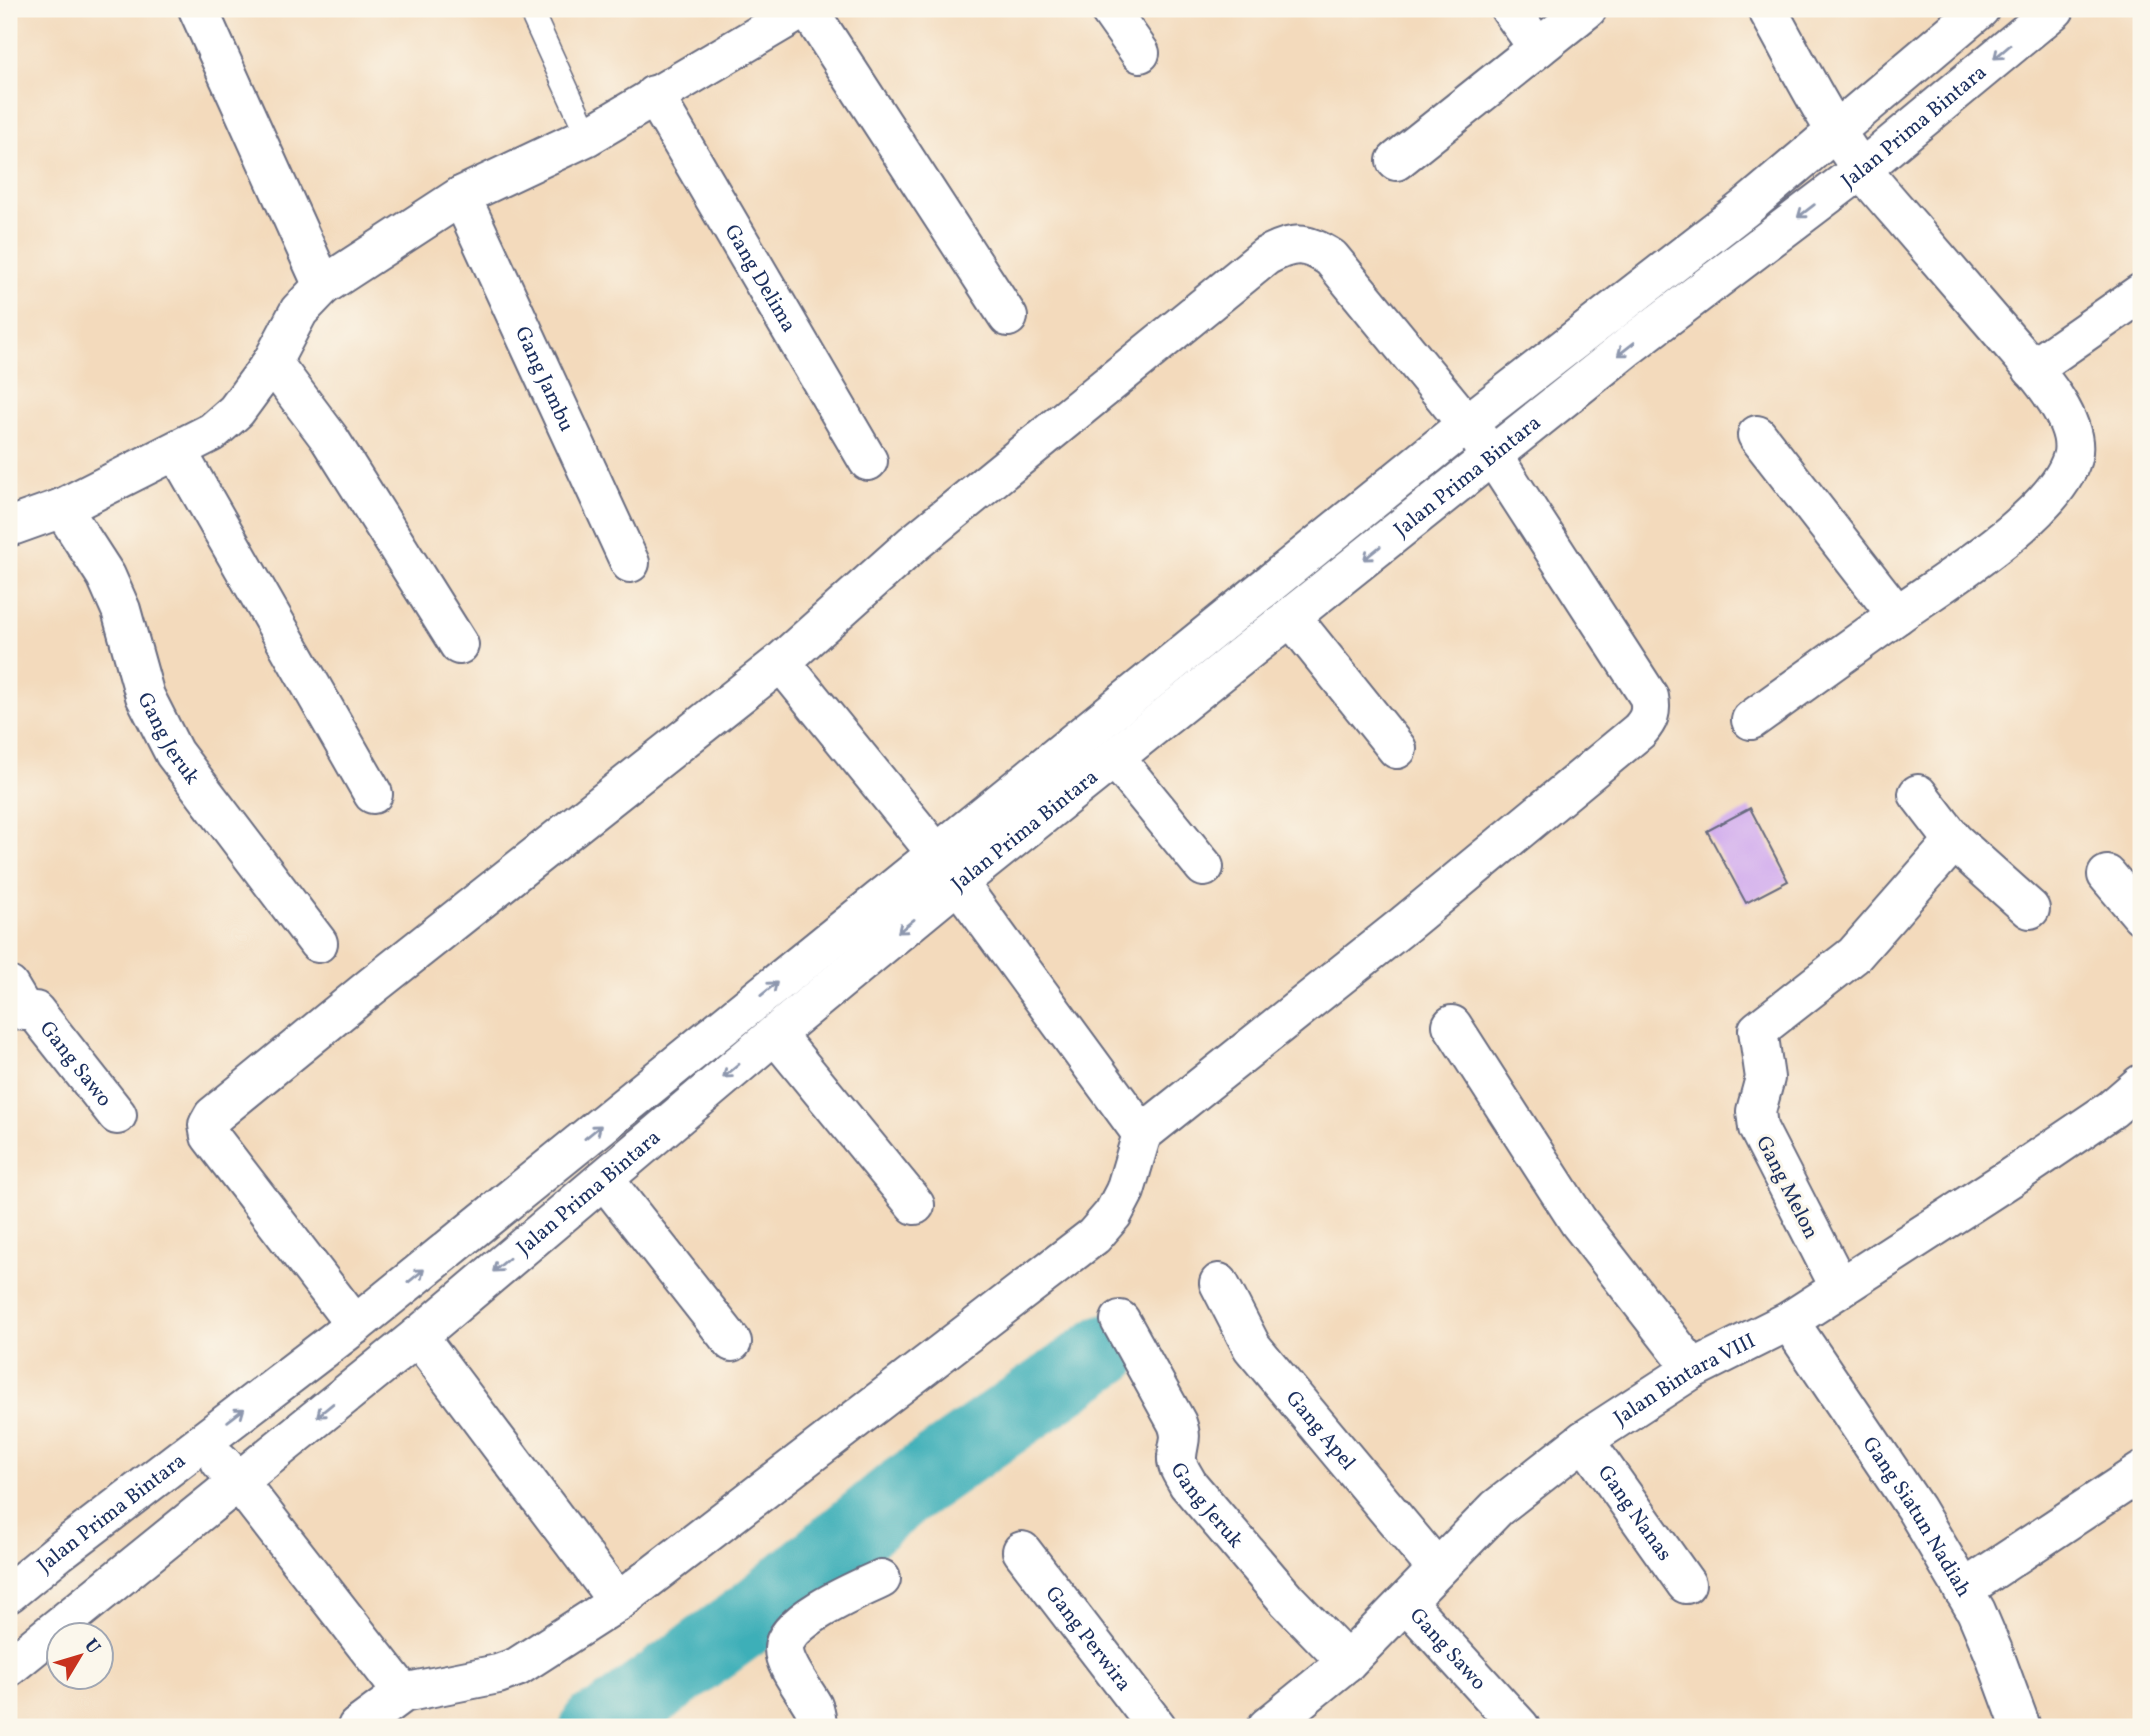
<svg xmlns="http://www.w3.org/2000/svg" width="2150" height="1736" font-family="Vollkorn,serif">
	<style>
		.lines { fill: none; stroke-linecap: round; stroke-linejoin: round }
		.river { stroke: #3eafb8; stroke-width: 72 }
		.building { fill: #cda4ed }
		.service-casing { stroke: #676b7f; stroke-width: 26 }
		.minor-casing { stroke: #676b7f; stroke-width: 42 }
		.service { stroke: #fff; stroke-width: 23 }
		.minor { stroke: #fff; stroke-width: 38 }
		.oneway { stroke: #8d97ae }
		.labels { text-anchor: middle; stroke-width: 6; stroke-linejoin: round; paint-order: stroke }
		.street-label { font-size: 21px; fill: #1b2f5e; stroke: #fbf7ec }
	</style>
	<rect width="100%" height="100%" fill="#fbf7ec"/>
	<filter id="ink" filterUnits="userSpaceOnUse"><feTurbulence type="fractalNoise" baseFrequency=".0143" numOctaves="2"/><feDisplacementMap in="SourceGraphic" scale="14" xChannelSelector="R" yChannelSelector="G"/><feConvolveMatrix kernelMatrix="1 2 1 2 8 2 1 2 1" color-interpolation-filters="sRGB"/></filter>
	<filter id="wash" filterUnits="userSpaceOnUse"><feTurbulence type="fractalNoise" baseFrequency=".00686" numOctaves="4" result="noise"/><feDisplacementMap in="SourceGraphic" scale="28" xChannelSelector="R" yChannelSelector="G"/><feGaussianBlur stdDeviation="1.57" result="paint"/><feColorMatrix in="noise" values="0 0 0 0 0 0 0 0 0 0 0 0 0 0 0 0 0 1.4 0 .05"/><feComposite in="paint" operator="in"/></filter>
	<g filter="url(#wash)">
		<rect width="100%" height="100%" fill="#f3dabc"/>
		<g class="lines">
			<path class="river" d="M596,1727L609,1722L753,1616L902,1493L1108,1349"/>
		</g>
		<g id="blocks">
			<path class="building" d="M1750,808L1788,881L1746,903L1707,831Z"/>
		</g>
	</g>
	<g filter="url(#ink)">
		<use href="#blocks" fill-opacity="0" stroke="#676b7f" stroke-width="2"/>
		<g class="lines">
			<defs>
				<path id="service" d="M530,9L588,136"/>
				<g id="minor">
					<path d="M198,9L323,286"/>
					<path d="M808,9L1008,317"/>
					<path d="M1109,9L1140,53"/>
					<path d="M1510,9L1538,48"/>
					<path id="s1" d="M654,95L868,461"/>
					<path d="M1396,161L1587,9"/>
					<path id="s2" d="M461,196L630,563"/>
					<path d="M272,362L329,438L459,645"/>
					<path d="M2032,369L2141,293"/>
					<path d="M1757,435L1897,615C1945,581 2055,515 2072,458C2083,418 2026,362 2002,333C1971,297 1940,261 1909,225C1893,206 1876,188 1861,168C1824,119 1797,62 1767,9"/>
					<path d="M180,450L185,465L373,794"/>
					<path id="s3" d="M62,508L106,576L121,610L145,696L174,753L318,943"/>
					<path d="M9,527L62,508L212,432L236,411L272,362L299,311L323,286L461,196L588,136L803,9"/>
					<path d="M1291,617L1397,749"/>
					<path d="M1751,720L1897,615"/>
					<path d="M1115,758L1204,867"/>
					<path d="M1918,794L1954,841L2030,909"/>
					<path d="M2107,875L2141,915"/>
					<path id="s4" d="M9,986L24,1011H35L117,1115"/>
					<path d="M1452,1025L1578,1221L1693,1369"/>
					<path d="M775,1034L915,1205"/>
					<path d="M604,1179L732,1342"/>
					<path id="s5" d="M1219,1283L1252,1347L1437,1569"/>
					<path d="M1840,1288L1758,1128L1756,1111L1765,1078L1758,1030L1854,955L1954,841"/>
					<path id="s6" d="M1120,1320L1177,1423C1183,1440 1178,1441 1177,1457C1176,1466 1184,1476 1188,1484L1287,1600L1347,1662"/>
					<path id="s7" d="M1789,1321L1915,1508L1976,1611L1993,1651L2021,1727"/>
					<path d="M355,1325L210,1136L208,1125L213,1116L372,986L781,662L914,543L1266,256C1293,242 1305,241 1331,258L1493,456L1649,697C1652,712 1649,720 1639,731L1404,925L1142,1134"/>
					<path d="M418,1336L618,1602"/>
					<path id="s8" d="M1584,1440L1686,1584"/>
					<path d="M220,1461L238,1481L403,1693"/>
					<path id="s9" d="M1022,1551L1157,1727"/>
					<path d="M1963,1590L2141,1472"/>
					<path id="s10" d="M9,1593L59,1552L355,1325L1468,423L1745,208L1980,9"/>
					<path id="s11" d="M1406,1602L1520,1727"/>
					<path id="s12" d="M9,1667L418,1336L775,1034L959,882L1629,346L1862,169L2055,9"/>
					<path d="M357,1727L403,1693L498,1674L517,1667L618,1602L1094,1236L1113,1214L1125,1191L1142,1134L937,854L781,662"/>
					<path d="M818,1727C816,1720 816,1713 813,1706C805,1691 784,1666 784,1649C783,1621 859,1589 881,1579"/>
					<path id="s13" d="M1267,1727L1347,1662L1497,1508L1584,1440L1693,1369L1789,1321L2010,1178L2112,1109L2141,1084"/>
				</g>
			</defs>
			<use href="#service" class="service-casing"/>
			<use href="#minor" class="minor-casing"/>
			<use href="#service" class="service"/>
			<use href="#minor" class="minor"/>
		</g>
		<defs><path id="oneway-shaft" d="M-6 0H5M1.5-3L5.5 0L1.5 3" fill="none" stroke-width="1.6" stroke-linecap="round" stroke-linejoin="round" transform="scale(1.75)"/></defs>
		<g class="oneway">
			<use href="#oneway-shaft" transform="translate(2002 52) rotate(140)"/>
			<use href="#oneway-shaft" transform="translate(1806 211) rotate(143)"/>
			<use href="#oneway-shaft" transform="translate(1626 349) rotate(142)"/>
			<use href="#oneway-shaft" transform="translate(1372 553) rotate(141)"/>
			<use href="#oneway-shaft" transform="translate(906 926) rotate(141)"/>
			<use href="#oneway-shaft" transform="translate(769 989) rotate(-39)"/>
			<use href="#oneway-shaft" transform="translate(731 1071) rotate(140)"/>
			<use href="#oneway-shaft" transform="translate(593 1132) rotate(-39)"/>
			<use href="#oneway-shaft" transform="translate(501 1265) rotate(140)"/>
			<use href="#oneway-shaft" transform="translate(416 1276) rotate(-39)"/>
			<use href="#oneway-shaft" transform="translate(325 1410) rotate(141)"/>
			<use href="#oneway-shaft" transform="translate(236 1415) rotate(-37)"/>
		</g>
	</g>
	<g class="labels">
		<g class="street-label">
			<text dy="7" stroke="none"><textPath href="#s12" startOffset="2450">Jalan Prima Bintara</textPath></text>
			<text dy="7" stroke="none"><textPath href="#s1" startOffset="212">Gang Delima</textPath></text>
			<text dy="7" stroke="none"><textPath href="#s2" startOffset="201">Gang Jambu</textPath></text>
			<text dy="7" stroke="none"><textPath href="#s12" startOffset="1883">Jalan Prima Bintara</textPath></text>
			<text dy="7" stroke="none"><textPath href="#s3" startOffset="256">Gang Jeruk</textPath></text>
			<text dy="7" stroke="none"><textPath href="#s12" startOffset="1316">Jalan Prima Bintara</textPath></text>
			<text dy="7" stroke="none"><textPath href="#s4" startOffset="107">Gang Sawo</textPath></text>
			<text transform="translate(1788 1187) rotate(63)" y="7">Gang Melon</text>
			<text dy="7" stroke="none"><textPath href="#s12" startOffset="749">Jalan Prima Bintara</textPath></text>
			<text dy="7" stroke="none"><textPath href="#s13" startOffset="546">Jalan Bintara VIII</textPath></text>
			<text dy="7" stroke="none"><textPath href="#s5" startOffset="180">Gang Apel</textPath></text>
			<text dy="7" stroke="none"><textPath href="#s6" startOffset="210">Gang Jeruk</textPath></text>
			<text dy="7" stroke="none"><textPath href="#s10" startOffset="130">Jalan Prima Bintara</textPath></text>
			<text dy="7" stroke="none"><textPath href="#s8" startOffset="89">Gang Nanas</textPath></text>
			<text dy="7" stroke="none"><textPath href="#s7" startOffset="234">Gang Siatun Nadiah</textPath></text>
			<text dy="7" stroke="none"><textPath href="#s9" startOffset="110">Gang Perwira</textPath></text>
			<text dy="7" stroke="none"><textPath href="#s11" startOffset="63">Gang Sawo</textPath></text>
		</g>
	</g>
	<rect width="2150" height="1736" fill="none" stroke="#fbf7ec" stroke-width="35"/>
	<g transform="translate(80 1656) rotate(52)"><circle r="33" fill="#fbf7ec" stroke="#a1a7b3" stroke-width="2"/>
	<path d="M0-5L12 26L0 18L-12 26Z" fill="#c8321e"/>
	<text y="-10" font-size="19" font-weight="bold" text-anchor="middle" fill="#1b2f5e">U</text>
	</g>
</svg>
